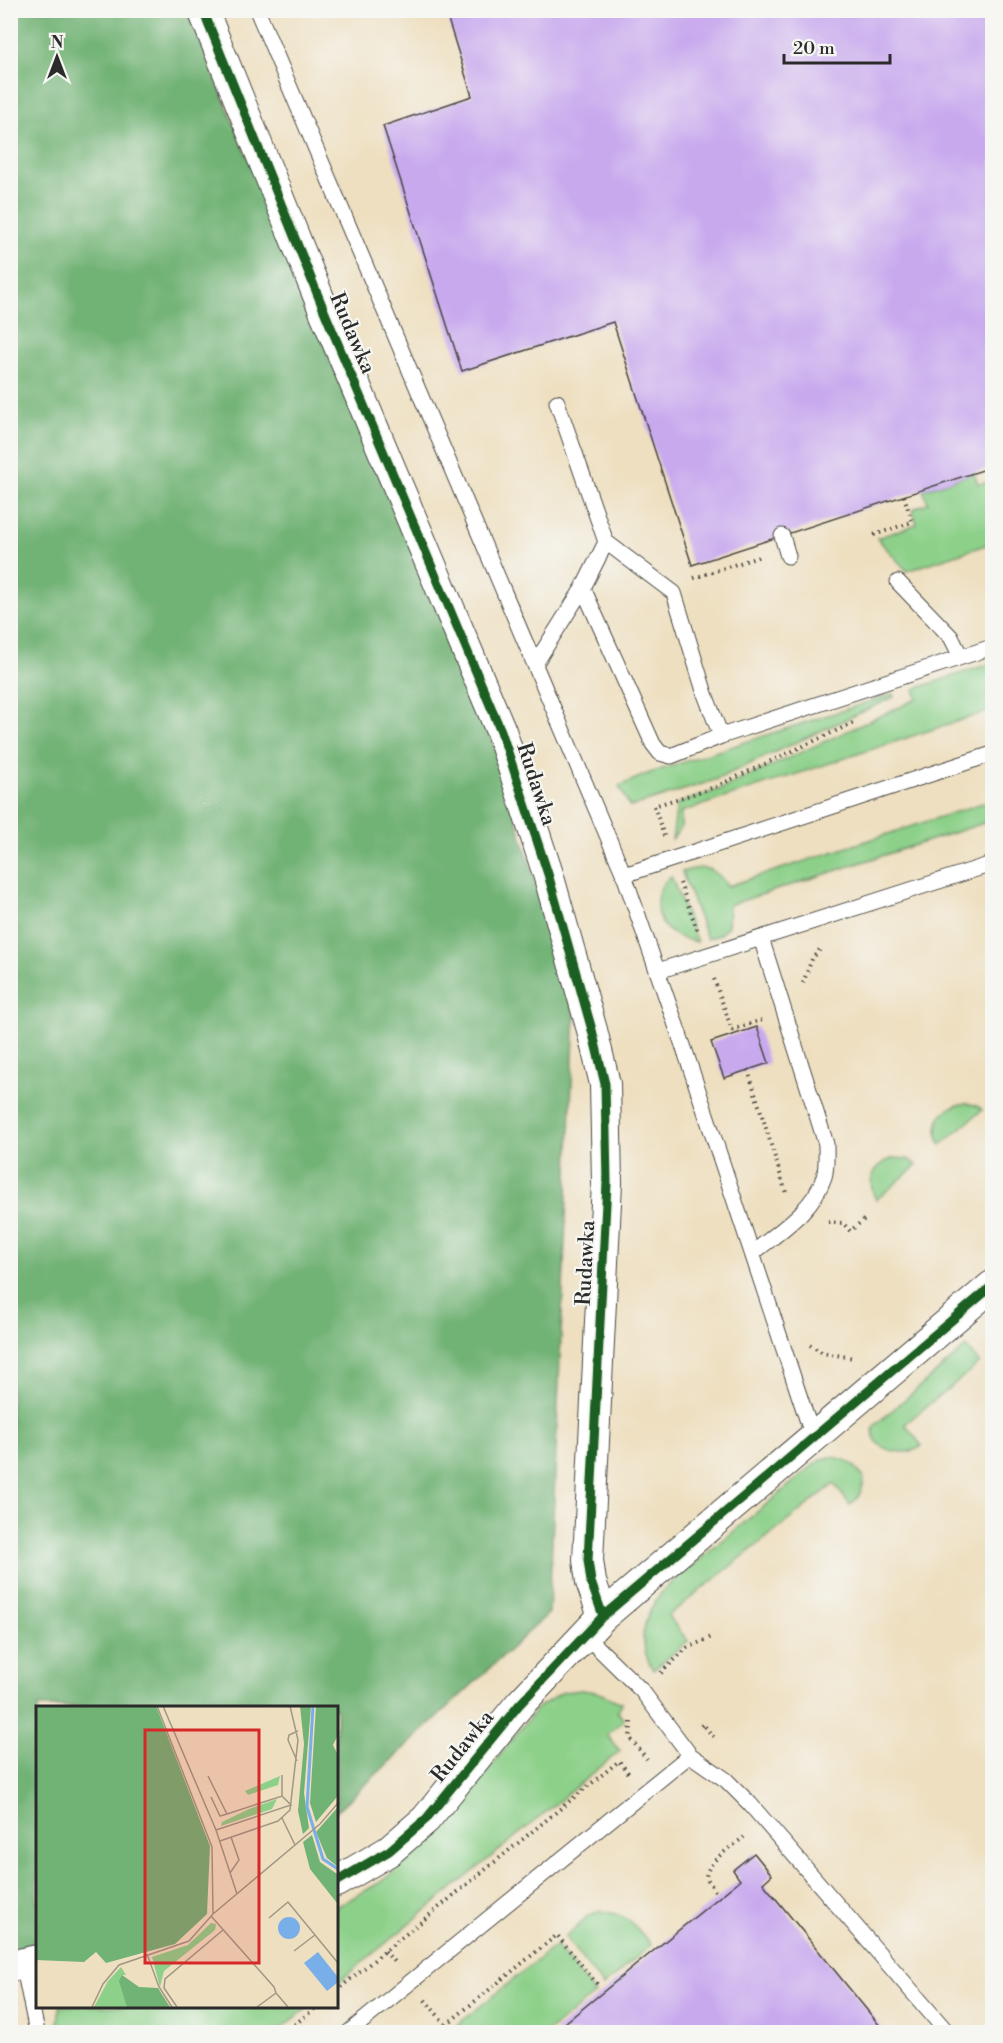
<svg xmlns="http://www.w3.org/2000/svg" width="1003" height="2043" font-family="'Libre Bodoni',serif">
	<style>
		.green { fill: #8cd089; stroke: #5c7e5a; stroke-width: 1.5 }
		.forest { fill: #71b275; stroke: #4e6e50; stroke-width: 1.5 }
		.building { fill: #c8a9ee }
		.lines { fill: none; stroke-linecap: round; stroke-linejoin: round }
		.service-casing { stroke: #484641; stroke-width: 17 }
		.minor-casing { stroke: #484641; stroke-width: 32 }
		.path { stroke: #484641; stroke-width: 4; stroke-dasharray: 1.5 4.5; stroke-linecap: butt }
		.service { stroke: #fff; stroke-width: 15 }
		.minor { stroke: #fff; stroke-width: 30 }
		.cycleway-casing { stroke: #f6f6f2; stroke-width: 13 }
		.cycleway { stroke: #1b5e20; stroke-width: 9 }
		.labels { text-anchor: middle; stroke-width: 4.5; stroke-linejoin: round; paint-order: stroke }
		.street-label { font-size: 21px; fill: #2b2b2b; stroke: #f6f6f2 }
		.inset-river { fill: none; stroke: #79afe8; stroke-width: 3 }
		.inset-road { fill: none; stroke: #a09784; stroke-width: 1.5 }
		.view { fill: #d62828; fill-opacity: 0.15; stroke: #d62828; stroke-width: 3 }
		.inset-edge { fill: none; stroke: #2b2b2b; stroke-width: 3 }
	</style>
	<rect width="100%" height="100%" fill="#f6f6f2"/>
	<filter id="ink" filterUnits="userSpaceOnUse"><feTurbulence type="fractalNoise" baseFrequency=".0167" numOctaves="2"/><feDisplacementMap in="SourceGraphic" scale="12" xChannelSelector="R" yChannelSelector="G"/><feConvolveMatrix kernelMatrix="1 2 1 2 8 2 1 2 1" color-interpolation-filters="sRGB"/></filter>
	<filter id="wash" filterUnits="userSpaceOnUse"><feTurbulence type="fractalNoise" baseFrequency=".008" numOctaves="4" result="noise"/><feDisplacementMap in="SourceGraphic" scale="24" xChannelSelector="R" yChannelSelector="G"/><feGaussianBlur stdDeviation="1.35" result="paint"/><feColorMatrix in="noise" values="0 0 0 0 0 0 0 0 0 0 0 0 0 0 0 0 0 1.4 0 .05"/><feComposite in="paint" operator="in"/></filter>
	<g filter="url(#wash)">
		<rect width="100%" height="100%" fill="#eedfc0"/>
		<path class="green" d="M974,473L978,484L992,481V543L907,571L877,538L917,524L913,509L928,503L923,490Z
			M992,663V710L681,812V827L672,840L677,804L721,789L917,699L914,689Z
			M893,694L894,697L715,780L630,807L619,786L647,774Z
			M992,800V831L987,822L729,905L728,926L719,935L707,939L682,872C705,864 715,868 728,886Z
			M671,876L697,942C690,940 681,939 675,935C652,922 651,892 671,876Z
			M967,1103L979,1107L982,1110L941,1145C930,1121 944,1106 967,1103Z
			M893,1158L908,1159L917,1165L876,1200C866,1179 872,1167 893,1158Z
			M966,1347L980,1363L905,1424L922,1446C906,1459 867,1450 874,1426Z
			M830,1457C847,1458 856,1464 864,1480L860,1496L850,1505L834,1484L668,1616L688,1641L653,1670C635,1640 644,1615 664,1589L820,1460Z
			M581,1690L597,1692L622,1703L617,1711L624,1720L607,1735L620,1751L336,1984V1907L379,1883L411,1859L442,1829L537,1708L563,1692Z
			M601,1911C630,1915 633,1924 651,1945L603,1986L565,1937L589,1915Z
			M556,1945L595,1994L548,2032H460L462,2031L457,2025Z
			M60,2006H310L277,2032H57Z"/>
		<path class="forest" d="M11,11H188L313,318L493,742L575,1013L549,1613L336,1812V1707H38L37,1943L11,1950Z"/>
		<g id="blocks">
			<path class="building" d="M445,10H992V467L692,565L613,322L462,371L383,126L472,96Z
				M757,1027L769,1063L724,1078L711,1042Z
				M754,1853L772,1875L763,1883L885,2032H554L740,1880L733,1870Z"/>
		</g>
	</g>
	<g filter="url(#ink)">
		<use href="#blocks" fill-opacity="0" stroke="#484641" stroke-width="1.5"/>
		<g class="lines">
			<defs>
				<path id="service" d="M257,10L624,875L687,1057L813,1437
					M557,402L606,542L674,593L705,694L721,736L992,647
					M782,536L788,556
					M898,582L951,637L961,657
					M583,588L653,744L660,753L671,756L721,736
					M535,664L583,588L606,542
					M624,875L992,754
					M658,971L992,864
					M753,1253C778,1232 813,1211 824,1177C827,1168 826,1154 826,1144L761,938
					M585,1635L642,1691L690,1755L726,1780L750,1804L947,2032
					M23,1963L37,2032
					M349,2032L690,1755"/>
				<path id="minor" d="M203,10L325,313L501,731L548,874L592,1030L605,1084L607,1183L588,1560L591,1582L603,1616
					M336,1882L389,1851L426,1819L519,1705L603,1616L992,1286
					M10,1966L38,1960"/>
			</defs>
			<use href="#service" class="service-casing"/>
			<use href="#minor" class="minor-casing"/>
			<path class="path" d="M874,535L912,522L904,496
				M694,578L761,556
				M664,836L654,806L715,787L853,723
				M680,883L698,932
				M714,979L732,1030L762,1020
				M803,983L812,959L822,947
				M748,1070L786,1193
				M828,1222L843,1223L850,1231L866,1218
				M810,1345L823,1353L854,1358
				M661,1673L687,1648L714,1636
				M631,1722L630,1738L647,1759
				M701,1726L703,1724L715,1739
				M715,1891L706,1877C708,1860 731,1848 744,1837
				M385,1951L394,1962
				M336,1991L619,1761L629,1774
				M425,2000L446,2025
				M285,2032L318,2006
				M437,2032L557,1935L597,1984"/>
			<use href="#service" class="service"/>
			<use href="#minor" class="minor"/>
			<defs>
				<path id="cycleway" d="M203,10L325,313L501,731L548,874L592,1030L605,1084L607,1183L588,1560L591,1582L603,1616
					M336,1882L389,1851L426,1819L519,1705L603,1616L992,1286"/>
			</defs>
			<use href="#cycleway" class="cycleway-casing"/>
			<use href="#cycleway" class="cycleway"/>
		</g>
	</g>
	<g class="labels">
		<g class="street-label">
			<text transform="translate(353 333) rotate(67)" y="7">Rudawka</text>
			<text transform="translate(537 784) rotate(72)" y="7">Rudawka</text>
			<text transform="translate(585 1263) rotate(-87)" y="7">Rudawka</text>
			<text transform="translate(462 1746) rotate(-51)" y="7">Rudawka</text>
		</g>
	</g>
	<g transform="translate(36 1706)">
		<rect width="302" height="302" fill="#eedfc0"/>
		<path d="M244,70L242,79L212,89L209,85ZM241,93L236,103L185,120L186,116L213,103ZM175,217L180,218L179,224L128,265L124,281L116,251L152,239ZM85,261L90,269H86L91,301H58L72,275Z" fill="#8cd089"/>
		<path d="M0,0H120L174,140L171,208L139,238L70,257L60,246L48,256L0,254ZM264,0H275L268,87L273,122L267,128L262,105L268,38ZM280,0H301V31L297,39L301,47V91L280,116L274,97ZM301,102V160L291,152L280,126ZM276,129L284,156L301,168V197L274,163L267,136ZM86,269L103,281L122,282L134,301H91L83,275Z" fill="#71b275"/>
		<path d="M242 222a11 11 0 1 1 22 0a11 11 0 1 1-22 0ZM282,246L301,270V277L291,285L268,257Z" fill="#79afe8"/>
		<path class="inset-river" d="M277,0L271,101L287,153L302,163"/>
		<path class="inset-road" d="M121,0L176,141L177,208M127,0L180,124L201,188M261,55L252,34L253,29L262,25M172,70L191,108L246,90L255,99L180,124M246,90V69M175,91L184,110L191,108M246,112L259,139M184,135L242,115L254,104L262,34L254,0M194,167L203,154L195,131M175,210L238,281L240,287L221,301M233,212L252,196L302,257M258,245L279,229M111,248L123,281L136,301M240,287L252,301M56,301L67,278L83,259L153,235L177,208L284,118L302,97M141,301L128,282L129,273L187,224"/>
		<path class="view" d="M109,24H223V257H109Z"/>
		<rect width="302" height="302" class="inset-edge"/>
	</g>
	<rect width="1003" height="2043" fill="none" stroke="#f6f6f2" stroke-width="36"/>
	<g transform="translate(57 57)" stroke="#f6f6f2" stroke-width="4.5" paint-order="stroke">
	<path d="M0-4.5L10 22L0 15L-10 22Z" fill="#2b2b2b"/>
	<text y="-9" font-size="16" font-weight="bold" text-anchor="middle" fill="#2b2b2b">N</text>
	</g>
	<path d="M784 54v9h106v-9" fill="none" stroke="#2b2b2b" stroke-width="3"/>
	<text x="793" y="54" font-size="18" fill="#2b2b2b" stroke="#f6f6f2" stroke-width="4.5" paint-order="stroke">20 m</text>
</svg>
